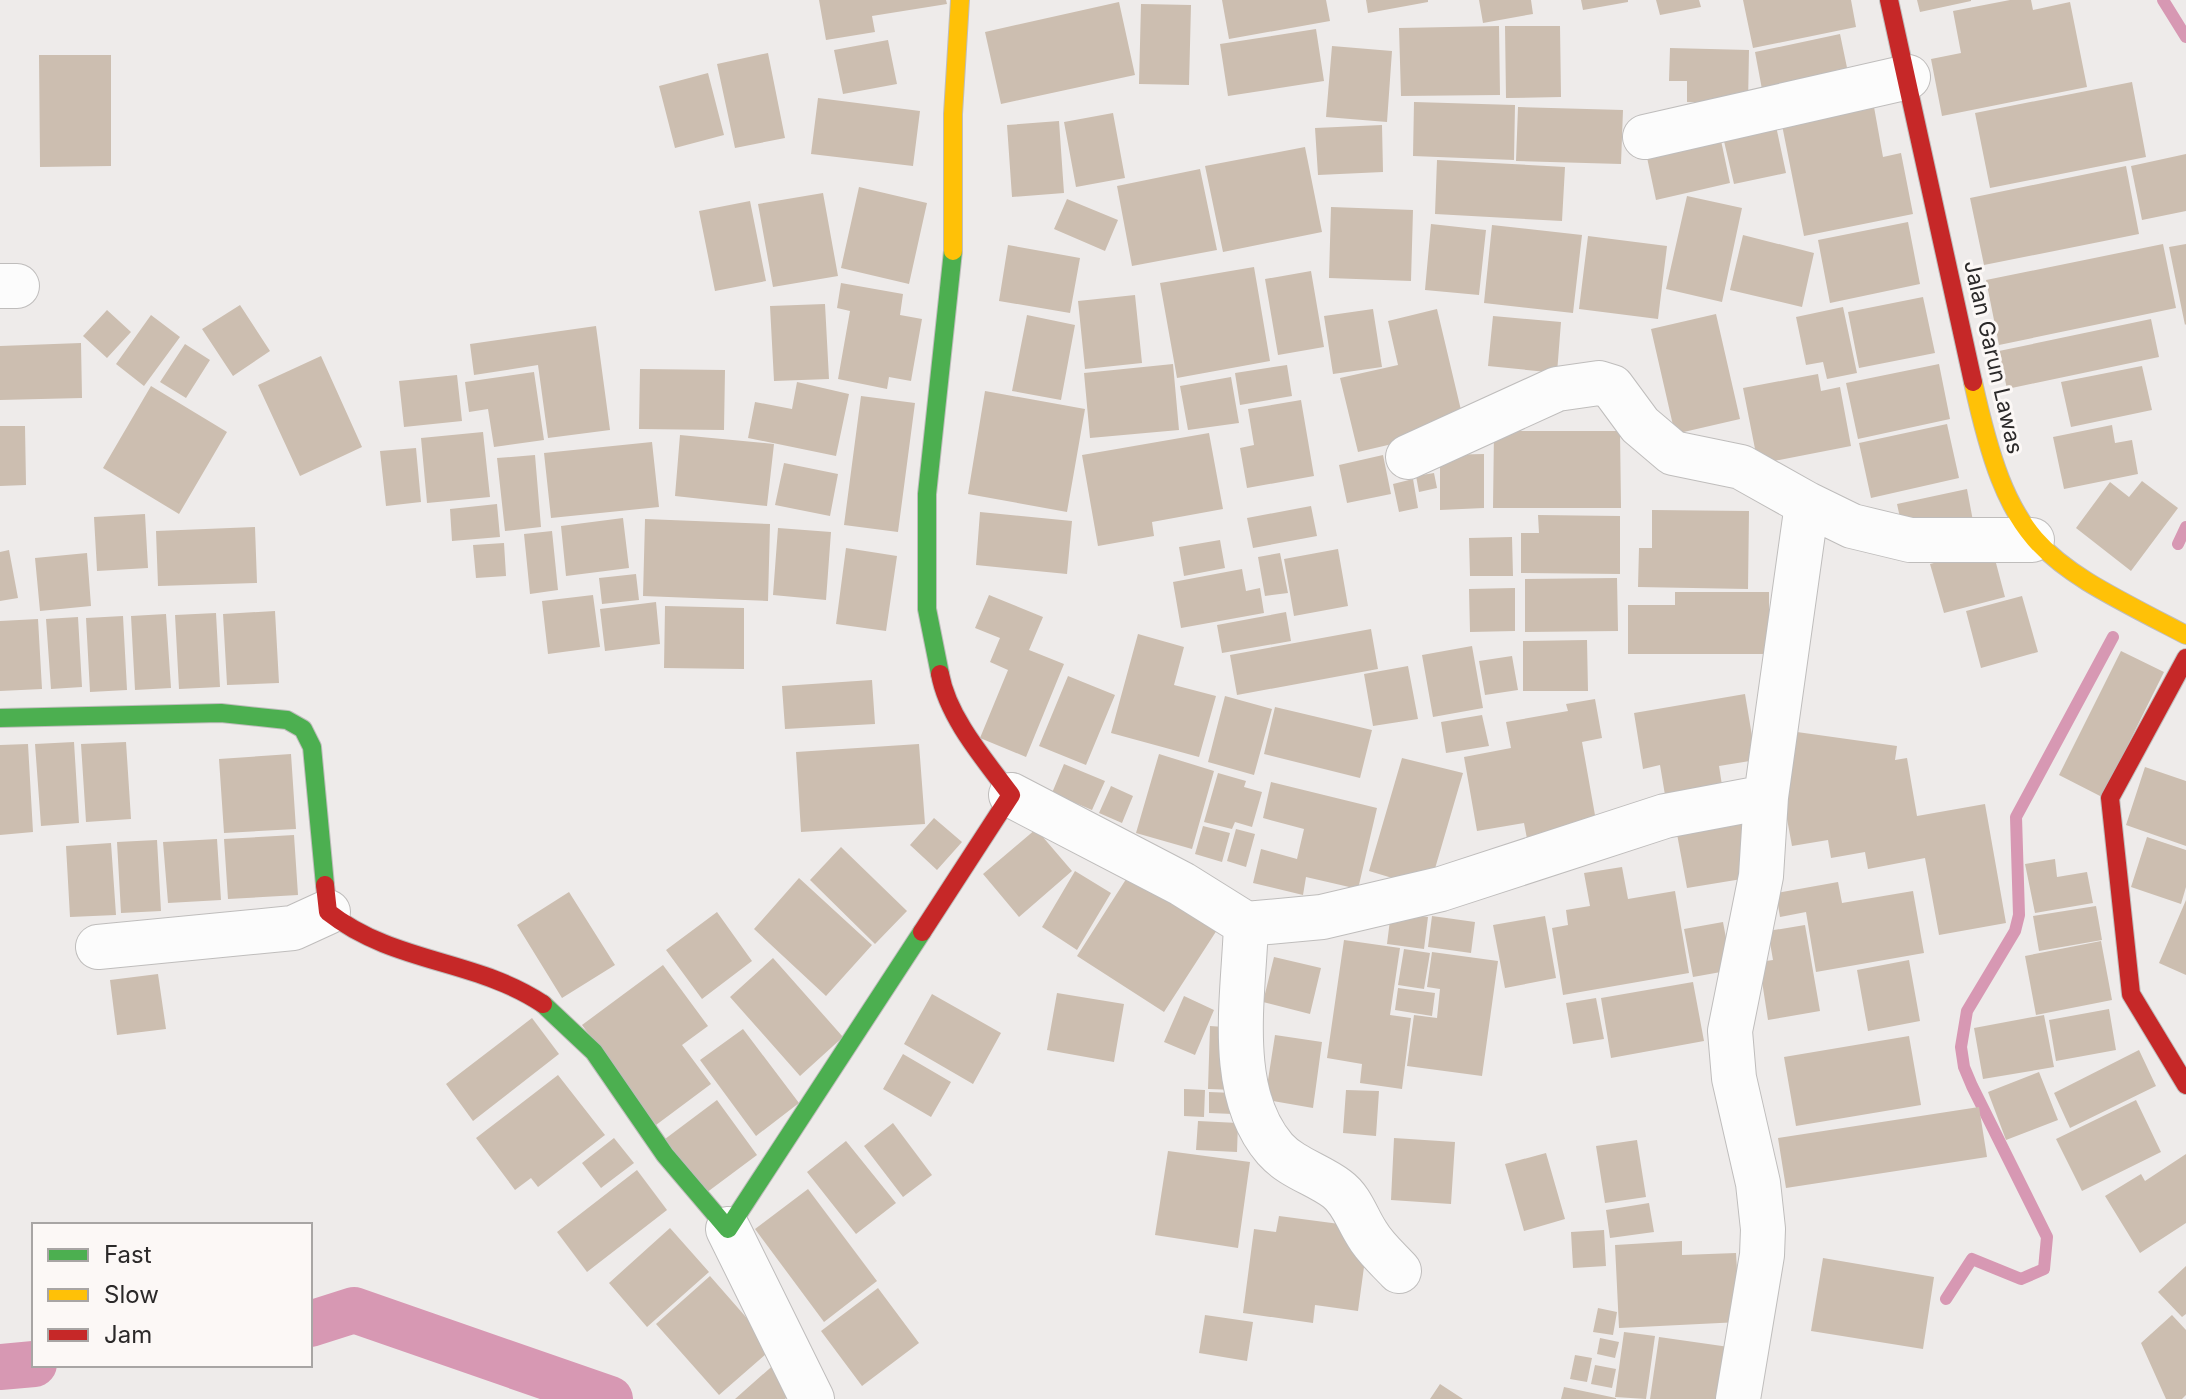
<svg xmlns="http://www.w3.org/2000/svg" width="2186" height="1399" font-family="Inter,sans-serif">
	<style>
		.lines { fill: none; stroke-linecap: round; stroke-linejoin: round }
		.stream { stroke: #d798b3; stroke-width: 12 }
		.canal { stroke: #d798b3; stroke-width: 46 }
		.building { fill: #ccbeb0 }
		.street-casing { stroke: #bfbdbc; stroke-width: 46 }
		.fast-casing { stroke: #bfbdbc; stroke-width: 20 }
		.slow-casing { stroke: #bfbdbc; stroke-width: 20 }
		.jam-casing { stroke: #bfbdbc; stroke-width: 20 }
		.street { stroke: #fcfcfc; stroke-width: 44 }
		.fast { stroke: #4caf50; stroke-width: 18 }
		.slow { stroke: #ffc107; stroke-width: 18 }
		.jam { stroke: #c62828; stroke-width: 18 }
		.labels { text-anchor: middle; stroke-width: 6; stroke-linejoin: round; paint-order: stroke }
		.street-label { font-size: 22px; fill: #2b2929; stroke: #fcf8f6 }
	</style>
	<rect width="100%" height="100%" fill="#eeebea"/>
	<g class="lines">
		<path class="stream" d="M2163,0L2186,37
			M2178,544L2186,527
			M1946,1299L1972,1259L2021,1279L2044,1269L2047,1237L1972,1086L1964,1067L1961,1047L1967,1011L2015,931L2019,915L2016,817L2113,637"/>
		<path class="canal" d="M310,1324L354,1310L610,1399
			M0,1367L34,1364"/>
	</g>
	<path class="building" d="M819,0H946L947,4L872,16L875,32L826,40Z
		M1222,0H1326L1330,21L1229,39Z
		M1366,0H1428V2L1368,13Z
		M1479,0H1531L1533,14L1483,23Z
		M1581,0H1628V2L1583,10Z
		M1656,0H1699L1701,7L1660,15Z
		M1743,0H1851L1856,27L1753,48Z
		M1917,0H1971V1L1920,12Z
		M2010,0H2031L2033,10L2070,2L2087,87L1942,116L1931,59L1961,53L1953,11Z
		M1119,2L1135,75L1001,104L985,32Z
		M1141,4L1191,5L1189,85L1139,84Z
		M1499,26L1500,95L1401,96L1399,28Z
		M1505,26H1560L1561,97L1506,98Z
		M1316,29L1324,81L1228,96L1220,44Z
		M1840,34L1850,82L1764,100L1755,52Z
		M888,40L897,84L843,94L834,50Z
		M1332,46L1392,51L1387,122L1326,117Z
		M1670,48L1749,50L1748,104L1687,102V81H1669Z
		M768,53L785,138L735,148L717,64Z
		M39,55H111V166L40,167Z
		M708,73L724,135L675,148L659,86Z
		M2132,82L2146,157L1990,188L1975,113Z
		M818,98L920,111L913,166L811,154Z
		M1414,102L1515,105L1514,160L1413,156Z
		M1518,107L1623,110L1621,164L1516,161Z
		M1874,107L1883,157L1901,153L1913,214L1804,236L1782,125Z
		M1773,112L1786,173L1734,184L1720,124Z
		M1113,113L1125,178L1076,187L1064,122Z
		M1059,121L1064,193L1012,197L1007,125Z
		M1382,125L1383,172L1318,175L1315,128Z
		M1719,131L1730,183L1656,200L1645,148Z
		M1305,147L1322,232L1223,252L1205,166Z
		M2186,154V211L2142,220L2131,166Z
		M1437,160L1565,167L1562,221L1435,214Z
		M2126,166L2139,234L1984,265L1970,198Z
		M1200,169L1217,250L1132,266L1117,186Z
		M859,187L927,203L909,284L841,268Z
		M823,193L838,276L773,287L758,204Z
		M1687,196L1742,208L1722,302L1666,289Z
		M1067,199L1118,220L1105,251L1054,229Z
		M750,201L766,281L715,291L699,211Z
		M1331,207L1413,210L1411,281L1329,278Z
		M1908,222L1920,284L1830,303L1818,240Z
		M1431,224L1486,230L1479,295L1425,290Z
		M1492,225L1582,235L1573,313L1484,303Z
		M1743,235L1814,253L1802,307L1730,290Z
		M1588,236L1667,246L1658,319L1579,309Z
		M2163,244L2176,308L1999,345L1986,280Z
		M2186,244V324L2185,325L2169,247Z
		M1008,245L1080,258L1070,313L999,301Z
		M1254,267L1270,361L1177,378L1160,283Z
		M1311,271L1324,347L1278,355L1265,279Z
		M841,283L903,294L900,315L922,319L911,381L889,377L887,389L838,379L850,311L837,308Z
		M1135,295L1142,363L1085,369L1078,301Z
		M1923,297L1935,353L1859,368L1848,312Z
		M825,304L829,379L774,381L770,306Z
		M240,305L270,351L233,376L202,329Z
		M1843,307L1857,373L1827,379L1823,362L1806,365L1796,317Z
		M1373,309L1382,367L1333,374L1324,316Z
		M1437,309L1465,427L1358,452L1340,378L1398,365L1388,321Z
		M107,310L131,332L107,358L83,336Z
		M1716,314L1740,419L1675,434L1651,329Z
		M151,315L180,337L144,386L116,364Z
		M1027,315L1075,325L1061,400L1012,391Z
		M1493,316L1561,322L1557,373L1488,366Z
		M2151,319L2159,357L2007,389L1999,351Z
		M596,326L610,430L548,438L538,365L474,375L470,344Z
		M81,343L82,398L0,400V346Z
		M185,344L210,360L186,398L160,382Z
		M321,356L362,447L300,476L258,385Z
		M1173,364L1179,430L1090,438L1084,373Z
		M1939,364L1950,419L1858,439L1846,383Z
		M1287,365L1292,396L1240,405L1235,373Z
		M2142,366L2152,410L2071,427L2061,382Z
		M640,369L725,370L724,430L639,429Z
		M534,372L544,440L494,447L488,409L469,412L465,382Z
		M1818,374L1821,391L1840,387L1851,446L1758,464L1743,388Z
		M457,375L462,421L404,427L399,381Z
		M1231,377L1239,423L1188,430L1180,386Z
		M797,382L849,394L836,456L748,438L755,402L792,409Z
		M151,386L227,432L179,514L103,468Z
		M985,391L1085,409L1067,512L968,494Z
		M861,396L915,403L898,532L844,525Z
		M1301,400L1314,476L1247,488L1240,448L1254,445L1248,409Z
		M1947,424L1959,478L1871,498L1859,443Z
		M2112,425L2115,443L2132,440L2138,474L2064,489L2053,437Z
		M0,426H25L26,485L0,486Z
		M1494,431H1620L1621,508H1493Z
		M483,432L490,497L427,503L421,438Z
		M1209,433L1223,509L1152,522L1154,536L1098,546L1082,455Z
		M680,435L774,444L767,506L675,496Z
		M652,442L659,507L551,518L544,453Z
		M416,448L421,502L386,506L380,451Z
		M1484,454V508L1440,510V455Z
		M535,455L541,527L505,531L497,458Z
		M1383,455L1391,494L1347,503L1339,465Z
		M784,463L838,474L830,516L775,505Z
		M1434,473L1437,488L1419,492L1416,476Z
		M1413,479L1418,508L1399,512L1393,484Z
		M2142,481L2178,508L2131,571L2076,528L2110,482L2129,497Z
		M1967,489L1973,521L1904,536L1897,504Z
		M497,504L500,537L452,541L450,509Z
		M1311,506L1317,536L1253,548L1247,518Z
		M1652,510L1749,511L1748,589L1638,587L1639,548H1652Z
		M980,512L1072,521L1067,574L976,565Z
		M145,514L148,568L97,571L94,517Z
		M1538,515L1620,516V574L1521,573V533H1539Z
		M623,518L629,568L566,576L561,526Z
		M645,519L770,524L768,601L643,596Z
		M255,527L257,583L158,586L156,531Z
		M778,528L831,532L826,600L773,595Z
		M552,531L558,590L530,594L524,534Z
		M1512,537L1513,576H1470L1469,538Z
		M1220,540L1225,568L1184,576L1179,547Z
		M504,543L506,576L476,578L473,545Z
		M846,548L897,556L886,631L836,624Z
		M1992,548L2005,597L1944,613L1930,564Z
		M1338,549L1348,606L1294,616L1284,559Z
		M9,550L18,598L0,601V552Z
		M87,553L91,606L40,611L35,558Z
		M1280,553L1288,593L1265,596L1258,557Z
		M1242,569L1246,591L1260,588L1264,613L1181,628L1173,582Z
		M636,574L639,600L602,604L599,578Z
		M1617,578L1618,631L1525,632V579Z
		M1515,588V631L1470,632L1469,589Z
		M1675,592H1769V654H1628V605H1675Z
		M593,595L600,647L548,654L542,601Z
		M989,595L1043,617L1029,650L1064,664L1026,757L980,738L1008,670L990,662L1000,638L975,628Z
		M2022,596L2038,652L1981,668L1966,611Z
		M656,602L660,644L605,651L600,609Z
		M665,606L744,608V669L664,668Z
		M275,611L279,683L227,685L223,614Z
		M1286,612L1291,641L1222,653L1217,625Z
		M216,613L220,687L179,689L175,615Z
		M166,614L171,688L135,690L131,616Z
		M123,616L127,690L90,692L86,618Z
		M78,617L82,687L51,689L46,619Z
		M38,619L42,689L0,691V621Z
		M1371,629L1378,669L1237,695L1230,655Z
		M1138,634L1184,647L1174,685L1216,696L1199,757L1111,733Z
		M1587,640L1588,691H1523V641Z
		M1472,646L1483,708L1433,717L1422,655Z
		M2121,651L2164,672L2102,797L2059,775Z
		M1512,656L1518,690L1485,695L1479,661Z
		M1408,666L1418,719L1373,726L1364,674Z
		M1068,676L1115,695L1086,765L1039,746Z
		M872,680L875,724L785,729L782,686Z
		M1745,694L1756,760L1719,766L1724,798L1667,807L1660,765L1643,769L1634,713Z
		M1225,696L1272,709L1254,775L1208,762Z
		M1595,699L1602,738L1582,742L1598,832L1528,844L1524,823L1477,831L1464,757L1511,748L1506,722L1568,711L1566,704Z
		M1275,707L1372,730L1360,778L1264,754Z
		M1482,715L1489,746L1446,753L1441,722Z
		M1797,732L1897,746L1895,760L1907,758L1917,816L1985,804L2006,923L1939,935L1925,858L1868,869L1865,852L1831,858L1828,840L1792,846L1780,781Z
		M74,742L79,823L41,826L35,744Z
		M126,742L131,819L86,822L81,744Z
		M28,744L33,832L0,835V745Z
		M919,744L925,824L801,832L796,752Z
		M291,754L296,829L224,833L219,759Z
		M1159,754L1214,771L1192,849L1136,833Z
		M1402,758L1463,773L1429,889L1369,871Z
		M1064,764L1105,781L1092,810L1052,793Z
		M2145,767L2186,781V846L2126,825Z
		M1218,773L1246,781L1244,787L1262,792L1252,827L1235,822L1232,829L1204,822Z
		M1271,782L1377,808L1358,889L1306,877L1303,895L1253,883L1261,849L1297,859L1304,829L1263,818Z
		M1111,786L1133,796L1122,823L1099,813Z
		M934,818L962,842L937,870L910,845Z
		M1744,822L1754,877L1687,888L1677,834Z
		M1203,826L1230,833L1222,862L1195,854Z
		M1036,829L1072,871L1019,917L983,874Z
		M1236,829L1255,834L1246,867L1227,861Z
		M294,835L298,895L228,899L224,839Z
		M2147,837L2186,850V887L2181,904L2131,887Z
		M217,839L221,900L168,903L163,842Z
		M157,840L161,911L121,913L117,842Z
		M111,843L116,915L70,917L66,846Z
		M841,847L907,911L875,944L810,880Z
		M2055,859L2057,877L2087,872L2093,903L2035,913L2025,864Z
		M1622,867L1628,899L1675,891L1689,973L1563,995L1552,928L1568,925L1566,910L1590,906L1584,873Z
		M1075,871L1111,893L1077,950L1042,927Z
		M1130,873L1217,930L1164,1012L1077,956Z
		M799,878L872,945L826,996L754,929Z
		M1838,882L1842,903L1913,891L1924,953L1816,972L1806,912L1780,917L1776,893Z
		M569,892L615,965L562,998L517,925Z
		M2186,900V975L2159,963Z
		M2096,906L2102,940L2039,951L2033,916Z
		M717,912L752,961L702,999L666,950Z
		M1391,912L1428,917L1424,949L1387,944Z
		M1432,916L1475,922L1471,953L1428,947Z
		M1545,916L1556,978L1505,988L1493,925Z
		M1723,922L1732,970L1693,977L1684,929Z
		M1805,925L1820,1011L1768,1020L1759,962L1773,960L1768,931Z
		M1344,940L1400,948L1390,1015L1411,1018L1402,1089L1360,1083L1362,1064L1327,1058Z
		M2101,941L2112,1000L2036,1015L2025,956Z
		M1404,949L1430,953L1424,989L1398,985Z
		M1432,952L1498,961L1482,1076L1407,1066L1414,1015L1437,1018L1440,989L1427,987Z
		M1274,957L1321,968L1310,1014L1263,1002Z
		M773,958L843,1037L800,1076L730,997Z
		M1909,960L1920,1021L1868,1031L1857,970Z
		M663,965L708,1026L682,1045L711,1084L656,1125L582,1025Z
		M158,974L166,1029L117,1035L110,980Z
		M1693,982L1704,1041L1611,1058L1601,998Z
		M1398,988L1435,993L1432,1016L1395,1010Z
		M1057,993L1124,1004L1114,1062L1047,1050Z
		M932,994L1001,1033L973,1084L904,1044Z
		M1184,996L1214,1010L1195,1055L1164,1042Z
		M1596,998L1604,1039L1573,1044L1566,1003Z
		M2109,1009L2116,1050L2056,1061L2049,1020Z
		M2044,1015L2054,1067L1983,1079L1974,1028Z
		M532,1018L559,1054L473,1121L446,1084Z
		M1210,1026L1239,1028L1236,1090L1208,1089Z
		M743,1029L799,1103L756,1136L700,1060Z
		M1275,1035L1322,1042L1313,1108L1255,1098L1258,1079L1268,1080Z
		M1909,1036L1921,1105L1796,1126L1784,1057Z
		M2139,1050L2156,1086L2070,1128L2054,1093Z
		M903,1054L951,1082L931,1117L883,1089Z
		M2039,1072L2058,1120L2006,1140L1988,1092Z
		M558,1075L605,1135L538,1187L531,1178L515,1190L476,1138Z
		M1184,1089L1205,1090L1204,1117L1184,1116Z
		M1346,1090L1379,1091L1376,1136L1343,1133Z
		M1209,1092L1234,1093L1233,1114L1209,1113Z
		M717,1100L757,1155L706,1193L665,1139Z
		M2136,1100L2161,1152L2082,1191L2056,1139Z
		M1979,1107L1987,1157L1786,1188L1778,1138Z
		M1198,1121L1238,1123L1237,1152L1196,1150Z
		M893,1123L932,1175L903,1197L864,1146Z
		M614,1138L634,1163L601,1188L582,1163Z
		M1394,1138L1455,1142L1451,1204L1391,1200Z
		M1637,1140L1646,1197L1605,1203L1596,1146Z
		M846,1141L896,1203L856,1234L807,1172Z
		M1168,1151L1250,1162L1238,1248L1155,1235Z
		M1546,1153L1565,1219L1524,1231L1505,1164Z
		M2186,1154V1223L2140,1253L2105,1196L2141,1174L2145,1181Z
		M637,1170L667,1210L587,1272L557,1232Z
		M808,1189L877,1281L824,1322L755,1229Z
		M1649,1203L1654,1232L1610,1238L1606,1210Z
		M1279,1216L1347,1225L1345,1242L1367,1245L1358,1311L1315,1305L1313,1323L1243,1313L1254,1229L1276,1232Z
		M670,1228L709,1272L647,1327L609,1283Z
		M1604,1230L1606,1266L1573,1268L1571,1232Z
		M1682,1241V1255L1736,1253L1740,1322L1619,1328L1615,1245Z
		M1823,1258L1934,1277L1923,1349L1811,1331Z
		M2186,1266V1314L2182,1317L2158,1292Z
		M710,1276L773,1348L719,1395L656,1324Z
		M878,1288L919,1343L862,1386L821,1331Z
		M1598,1308L1617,1312L1613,1335L1593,1332Z
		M1205,1315L1253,1322L1247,1361L1199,1353Z
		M2172,1315L2186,1330V1395L2182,1399H2166L2141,1343Z
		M1624,1332L1655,1336L1646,1399L1615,1397Z
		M1659,1337L1729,1347L1721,1399H1650Z
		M1600,1338L1619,1342L1615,1358L1597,1354Z
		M1575,1355L1592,1358L1587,1382L1570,1379Z
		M778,1361L799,1386L785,1399H735Z
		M1595,1365L1616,1369L1612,1388L1591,1384Z
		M1440,1384L1463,1399H1430Z
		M1564,1387L1616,1398V1399H1561Z"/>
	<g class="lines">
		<defs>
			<path id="street" d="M1645,137L1908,77
				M0,286H17
				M1408,457L1557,389L1599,383L1612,387L1640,425L1673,453L1741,467L1807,504
				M1011,795L1182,884L1246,924L1322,917L1441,889L1665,816L1766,797
				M1246,924C1244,994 1225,1091 1275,1149C1292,1168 1317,1174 1337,1189C1352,1200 1357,1219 1367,1234C1375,1248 1389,1260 1399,1271
				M98,947L293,928L328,912
				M728,1229L812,1399
				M1738,1399L1762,1255L1763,1229L1758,1183L1734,1078L1730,1031L1761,876L1766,797L1807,504L1852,526L1910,540H2032"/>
			<path id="fast" d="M940,674L927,609V494L953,251
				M0,718L221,713L287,720L303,729L312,747L325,885
				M543,1004L594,1052L665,1155L728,1229L922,932"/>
			<path id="slow" d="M953,251V114L960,0
				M1973,382C2010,550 2040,559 2186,635"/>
			<path id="jam" d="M1889,0L1973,382
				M2186,658L2110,798L2131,994L2186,1085
				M325,885L328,912C394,964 476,959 543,1004
				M922,932L1011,795C985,760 948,718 940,674"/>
		</defs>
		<use href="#street" class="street-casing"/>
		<use href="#fast" class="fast-casing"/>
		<use href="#slow" class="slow-casing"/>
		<use href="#jam" class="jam-casing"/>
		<use href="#street" class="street"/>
		<use href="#fast" class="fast"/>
		<use href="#slow" class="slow"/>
		<use href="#jam" class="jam"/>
	</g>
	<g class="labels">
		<g class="street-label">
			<text transform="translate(1994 357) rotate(77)" y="8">Jalan Garun Lawas</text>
		</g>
	</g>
	<rect x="32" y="1223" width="280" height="144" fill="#fcf8f6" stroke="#a8a5a4" stroke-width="2"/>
	<rect x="48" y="1249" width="40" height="12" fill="#4caf50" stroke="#a8a5a4" stroke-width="2"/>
	<text x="104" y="1263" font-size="24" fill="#2b2929">Fast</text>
	<rect x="48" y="1289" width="40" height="12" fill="#ffc107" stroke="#a8a5a4" stroke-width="2"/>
	<text x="104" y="1303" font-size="24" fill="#2b2929">Slow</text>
	<rect x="48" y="1329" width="40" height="12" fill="#c62828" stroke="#a8a5a4" stroke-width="2"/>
	<text x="104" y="1343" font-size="24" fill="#2b2929">Jam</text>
</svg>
